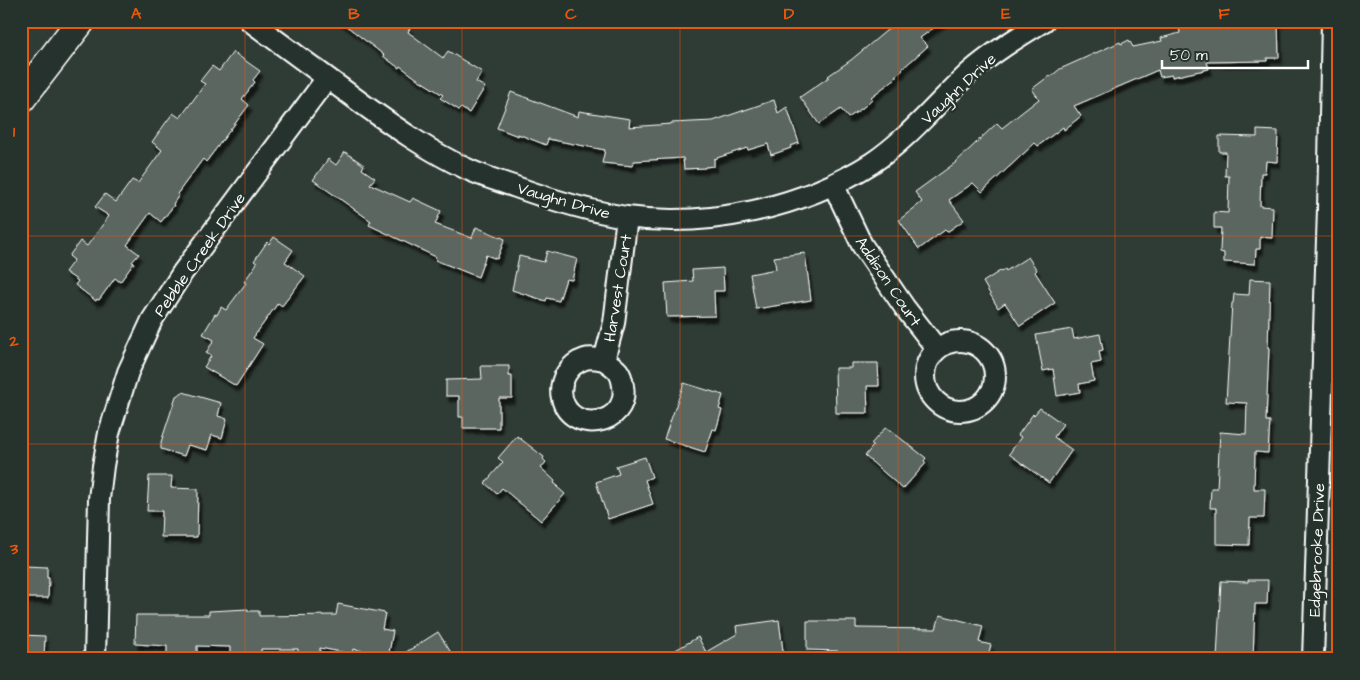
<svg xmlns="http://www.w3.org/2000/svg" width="1360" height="680" font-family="'Architects Daughter',sans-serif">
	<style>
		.building { fill: #5b6661; stroke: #fff; filter: url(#shadow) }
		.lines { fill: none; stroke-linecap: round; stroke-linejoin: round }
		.street-casing { stroke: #fff; stroke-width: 24 }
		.secondary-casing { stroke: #fff; stroke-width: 31 }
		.street { stroke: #26332d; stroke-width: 20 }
		.secondary { stroke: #26332d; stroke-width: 28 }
		.grid { fill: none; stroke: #e8590c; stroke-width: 1; stroke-opacity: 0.55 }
		.labels { text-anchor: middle; stroke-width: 5; stroke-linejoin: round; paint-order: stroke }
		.street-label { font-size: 16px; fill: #fff; stroke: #26332d }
		.neatline { fill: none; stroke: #e8590c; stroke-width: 2 }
		.grid-label { font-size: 16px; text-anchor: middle; font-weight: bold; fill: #e8590c }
	</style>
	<defs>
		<filter id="shadow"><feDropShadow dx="3" dy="5.5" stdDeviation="1" flood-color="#0009"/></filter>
	</defs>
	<rect width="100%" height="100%" fill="#2f3b35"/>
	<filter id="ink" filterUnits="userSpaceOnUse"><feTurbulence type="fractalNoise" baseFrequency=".02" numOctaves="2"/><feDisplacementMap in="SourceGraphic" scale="10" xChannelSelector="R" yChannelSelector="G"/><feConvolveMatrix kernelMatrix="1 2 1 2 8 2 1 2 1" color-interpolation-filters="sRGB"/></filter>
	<g filter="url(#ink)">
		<path class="building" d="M340,21H400L410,28L408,32L443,58L448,51L482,72L476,82L485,87L469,113L461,108L459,110L440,98L443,95L416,78L400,66L399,68L383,56L384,55Z
			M898,21H943L920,38L928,46L902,69L903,70L895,76L896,78L871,97L872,99L865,106L848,118L841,109L819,124L800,97L829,77L828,76L851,60Z
			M1178,21H1209L1210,25L1255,24V21H1278L1279,58H1267V61L1207,62L1209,69L1172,77V75L1160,77L1158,70L1074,106L1081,116L1064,130L1063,127L1038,146L1035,143L982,192L973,183L949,200L964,220L947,232L945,230L919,249L899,220L922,202L915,192L955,163L997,123L1002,128L1039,99L1032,89L1049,76L1050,77L1060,69L1120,42L1121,44L1129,40L1133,47L1162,41L1161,38L1180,33Z
			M233,52L260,71L253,80L255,82L242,99L249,105L206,162L203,159L177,194L179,195L173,204L174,205L161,222L150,213L127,245L139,254L132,262L134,263L120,282L115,278L99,300L97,299L96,301L75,285L78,281L65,272L74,260L69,256L80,241L87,246L109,216L95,207L105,194L116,202L132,180L138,183L162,150L152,142L159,132L173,113L180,118L205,84L200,81L212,66L219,71Z
			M511,92L578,117L579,111L630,119L629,127L671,124V123L713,121L774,100L778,113L787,107L799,143L790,146L791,148L771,155L768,144L748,150L747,148L714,159V166L705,167V168L684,169L683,158L634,161L633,166L602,163L605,150L548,139L546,145L518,134V136L497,128Z
			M1257,130L1278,131L1277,162L1266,161L1265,173H1261L1260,206L1273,207L1272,238L1260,237V249H1256L1255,264L1224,262V253L1220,252L1221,228H1214V212L1228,213L1229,176H1225L1226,152H1219V136L1257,137Z
			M345,152L364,165L362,169L375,178L370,184L410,202L413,198L441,211L435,224L472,238L476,227L505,239L497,259L486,255L478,277L435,260L436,257L369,225L371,221L313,180L328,159L336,165Z
			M274,237L293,250L285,262L305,276L282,306L278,303L253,338L263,344L236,386L204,367L211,356L206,353L214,340L203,334L215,314L217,315L221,307L226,310L246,283L244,282L257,263L254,261L267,242L269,244Z
			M547,251L577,259L572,280L566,279L559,301L547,298L546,301L512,290L519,256L544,262Z
			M805,253L811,300L756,309L750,274L776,269L774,257Z
			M1028,257L1037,270L1035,272L1055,303L1020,326L1005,303L998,308L983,282L1000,271L1001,272L1005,269L1006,271Z
			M723,268L724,291H714L715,316L667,317L665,283L693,281L692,270Z
			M1250,279L1270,280L1268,348H1269L1266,421H1270L1268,453L1255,452L1254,489H1265L1264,518H1250L1249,545L1216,544V508H1210L1211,488H1217L1220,432L1246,434L1247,403L1226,402L1232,303H1233L1234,294L1249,295Z
			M1072,329L1074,339L1100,334L1103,350L1099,351L1101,362L1091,364L1094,381L1079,384L1080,392L1057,396L1053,369L1043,371L1036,335Z
			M851,363H878L879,386H867L868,413H836L835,368H851Z
			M481,366H509V376H512V398H499V428H463V417H459V396H446V380L482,379Z
			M684,383L723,395L719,409L722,410L716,430L713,429L705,452L664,439Z
			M183,392L221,403L218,416L227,419L222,438L212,435L207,450L188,445L184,456L161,449V442L176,396Z
			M1040,408L1063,424L1054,437L1072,450L1049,483L1009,454L1021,437L1018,435L1033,414L1034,415Z
			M886,427L926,458L924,461L926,463L903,489L865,456L873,446L871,444Z
			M517,436L544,457L543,459L546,462L541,468L555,481L554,483L558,486L557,487L565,494L541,521L502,488L497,494L485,483L503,462L498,458Z
			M645,457L652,477L645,480L653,504L608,519L596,482L619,474L616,466Z
			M149,476H172L171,488L198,489L197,537H161L162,511H147Z
			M25,566L47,567V578H49L48,598H21V571H25Z
			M1248,580H1268L1267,604H1255L1253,659H1217L1221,581L1248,582Z
			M338,604L385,613L382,629L393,631L389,653L379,652V654L353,649L352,654L320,648V659H298V649H261V659H230V647L197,646V659H167V646L135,644L136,615H209V611L248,609V611H259V616L336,615Z
			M940,615L983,626L979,642L991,645L987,659H942L916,652V659H838V651L807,650V621H856V628L936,629Z
			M779,620L784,659H660L698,637L706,652L737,634L736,626Z
			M438,632L455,659H395Z
			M21,635L45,636L44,659H21Z"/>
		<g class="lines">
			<defs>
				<path id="street" d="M250,21C288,49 326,77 364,105C396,128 429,151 465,168C481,176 499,181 516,187C552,200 588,211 626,217C709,228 801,208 872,163C909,138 937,103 969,73C992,53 1018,37 1044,21
					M833,184L862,245L905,308L937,349
					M925 376a35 35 0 1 1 70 0a35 35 0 1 1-70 0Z
					M604,360C617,369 621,371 623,386C630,426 570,435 562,398C558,381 569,364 585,359C591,357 599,359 604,360L614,323L627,217
					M95,659L99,499L103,466L109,433L128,372L152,320L183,272L327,78
					M1313,659L1328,209L1332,21"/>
				<path id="secondary" d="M21,99L81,21"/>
			</defs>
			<use href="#street" class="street-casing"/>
			<use href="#secondary" class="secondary-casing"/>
			<use href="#street" class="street"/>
			<use href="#secondary" class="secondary"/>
		</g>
	</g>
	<path class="grid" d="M245,21V659M462,21V659M680,21V659M898,21V659M1115,21V659M21,236H1339M21,444H1339"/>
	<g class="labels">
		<g class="street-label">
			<text transform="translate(958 88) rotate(-43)" y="6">Vaughn Drive</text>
			<text transform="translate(564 200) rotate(16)" y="6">Vaughn Drive</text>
			<text transform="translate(199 254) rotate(-55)" y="6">Pebble Creek Drive</text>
			<text transform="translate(889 281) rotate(56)" y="6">Addison Court</text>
			<text transform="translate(617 288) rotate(-81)" y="6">Harvest Court</text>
			<text transform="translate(1316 550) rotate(-88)" y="6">Edgebrooke Drive</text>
		</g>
	</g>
	<rect width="1360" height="680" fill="none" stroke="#26332d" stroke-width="55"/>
	<path d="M1162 60v8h146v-8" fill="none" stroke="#ffffff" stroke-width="2.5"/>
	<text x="1170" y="60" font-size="15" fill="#ffffff" stroke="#26332d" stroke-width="4" paint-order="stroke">50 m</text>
	<rect x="28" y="28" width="1304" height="624" class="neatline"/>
	<g class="grid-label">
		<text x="136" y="19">A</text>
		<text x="354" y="19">B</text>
		<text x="571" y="19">C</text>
		<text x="789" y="19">D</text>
		<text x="1006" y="19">E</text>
		<text x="1224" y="19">F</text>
		<text x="14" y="137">1</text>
		<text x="14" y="346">2</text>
		<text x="14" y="554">3</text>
	</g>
</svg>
